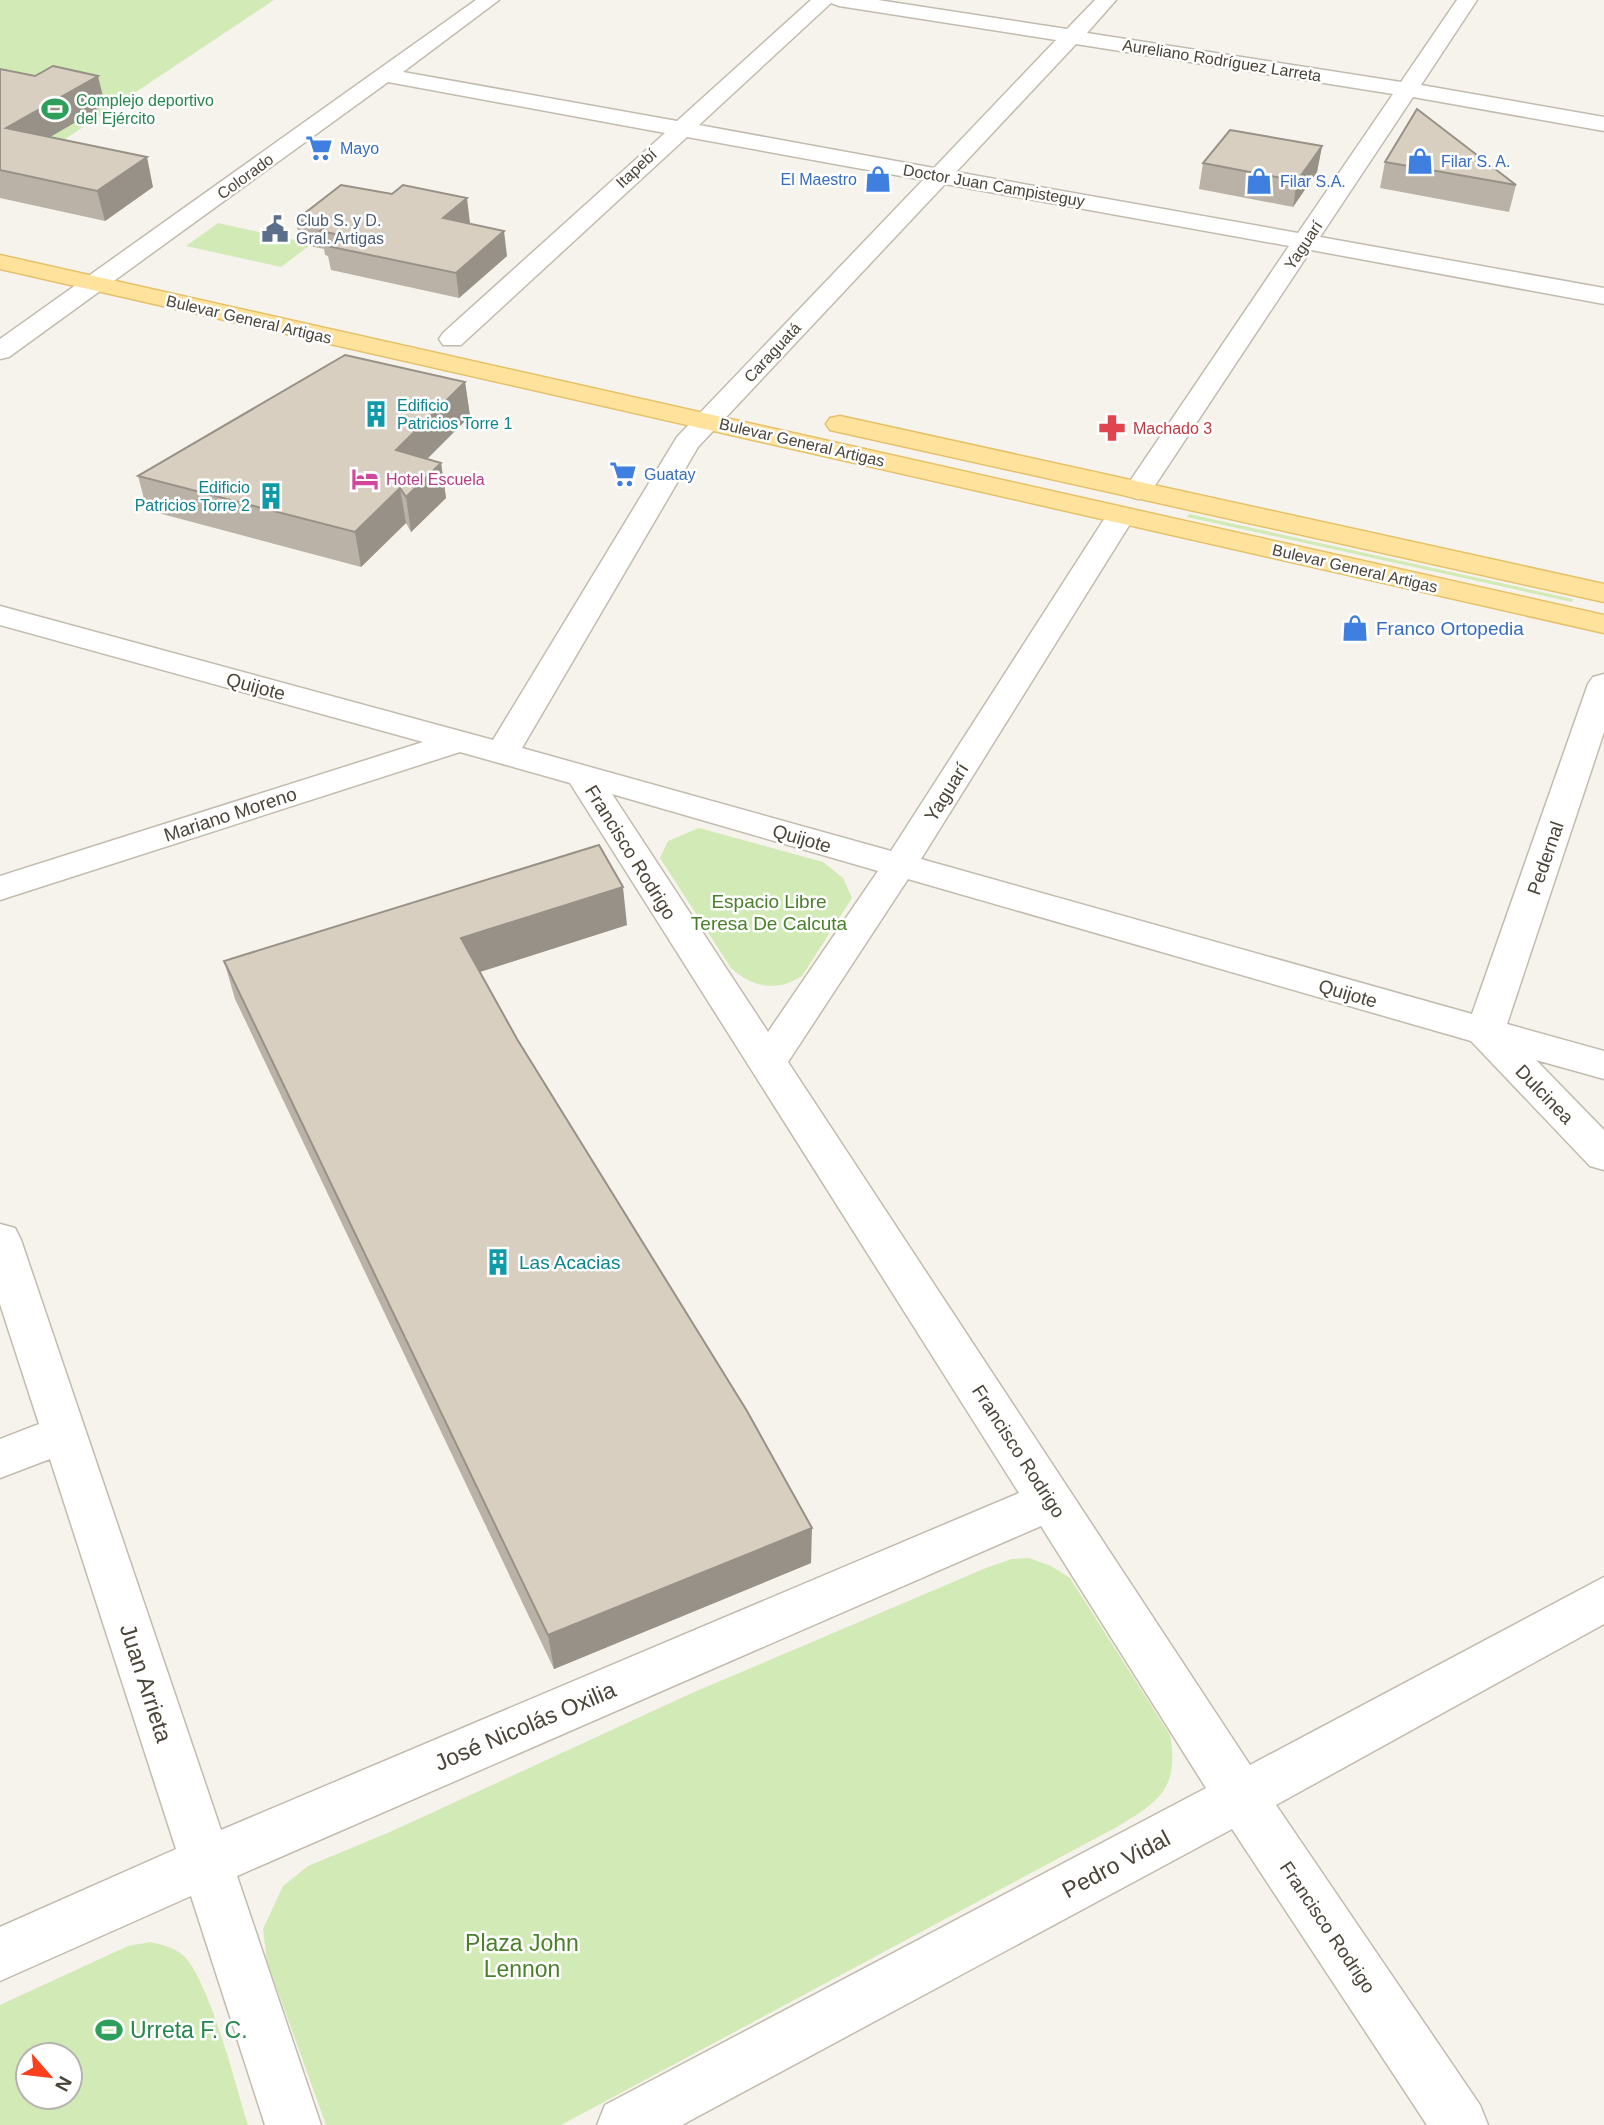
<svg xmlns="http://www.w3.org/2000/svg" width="1604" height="2125" font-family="Arial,sans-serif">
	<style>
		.green { fill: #d2eab5; fill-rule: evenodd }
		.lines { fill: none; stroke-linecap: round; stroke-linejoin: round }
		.minor-casing { stroke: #c2bbae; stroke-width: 3 }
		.major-casing { stroke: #e6c16a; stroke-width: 3 }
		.minor { fill: #fff; fill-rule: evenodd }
		.major { fill: #ffe39c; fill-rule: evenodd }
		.wall { fill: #bab2a6 }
		.shaded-wall { fill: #979187 }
		.building { fill: #d8cfc1; stroke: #979187; stroke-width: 2 }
		.labels { text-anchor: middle; stroke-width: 5; stroke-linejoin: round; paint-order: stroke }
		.far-street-label { font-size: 16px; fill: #4b4439; stroke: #fff }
		.far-leisure-label { font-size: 16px; fill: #27864d; stroke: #fff; text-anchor: start }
		.far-shop-label { font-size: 16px; fill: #366cbe; stroke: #fff; text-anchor: start }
		.far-service-label { font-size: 16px; fill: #4e5e75; stroke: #fff; text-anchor: start }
		.far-culture-label { font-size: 16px; fill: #0d838f; stroke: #fff; text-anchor: start }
		.far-health-label { font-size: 16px; fill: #be3a42; stroke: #fff; text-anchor: start }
		.far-hotel-label { font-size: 16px; fill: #b23c85; stroke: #fff; text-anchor: start }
		.shop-label { font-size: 19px; fill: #366cbe; stroke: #fff; text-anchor: start }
		.street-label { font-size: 19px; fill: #4b4439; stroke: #fff }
		.park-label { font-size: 19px; fill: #4a7f2a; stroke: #fff }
		.culture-label { font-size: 19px; fill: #0d838f; stroke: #fff; text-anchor: start }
		.near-street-label { font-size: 23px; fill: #4b4439; stroke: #fff }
		.near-park-label { font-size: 23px; fill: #4a7f2a; stroke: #fff }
		.near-leisure-label { font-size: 23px; fill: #27864d; stroke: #fff; text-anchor: start }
	</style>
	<rect width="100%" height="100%" fill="#f6f3ec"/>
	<path class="green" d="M0,0H274L32,161L0,153Z
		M218,223L303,242L309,246L281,267L186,246Z
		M1189,514L1573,599L1572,602L1187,517Z
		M699,828L823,862L843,878L852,898L802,976C777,992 753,988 731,968L660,858L668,841Z
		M1029,1558L1051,1566L1070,1578L1170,1735C1180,1790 1157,1803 1115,1828L561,2125H326L267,1961L263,1929L283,1886L308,1866L390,1832L692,1693L986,1568L1012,1559Z
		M150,1942C163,1945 176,1948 185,1957C211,1986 235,2084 248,2125H0V2005L128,1946ZM28,2055H70V2097H28Z"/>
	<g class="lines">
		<defs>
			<path id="minor" d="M476,0H499L403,72L677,121L811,0H878L1067,29L1095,0H1116L1087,33L1401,82L1457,0H1477L1421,85L1604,117V131L1413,97L1320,237L1604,288V304L1311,250L1148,496L1138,499L1128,496L1124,490L1289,246L945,184L698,447L522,748L891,851L1110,510L1120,507L1130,510L1135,516L921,859L1472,1014L1588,684L1593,677L1604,674V732L1507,1024L1604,1051V1079L1536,1060L1604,1130V1170L1590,1166L1471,1041L908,879L788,1062L1250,1765L1604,1577V1624L1276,1805L1480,2105L1488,2125H1427L1232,1829L682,2125H597L605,2105L1206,1788L1041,1526L237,1876L321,2125H265L191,1896L0,1981V1927L176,1849L50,1459L0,1478V1439L39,1424L0,1304V1224L15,1228L21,1240L221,1830L1019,1493L570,783L460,752L0,900V876L423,742L0,625V606L493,740L677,437L923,180L687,137L461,345H443L439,339L443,333L665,133L388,82L9,357L0,359V339ZM831,3L839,6L1056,40L934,168L699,125ZM1076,44L1393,94L1298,233L956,172ZM612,794L878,871L768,1032Z"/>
			<path id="major" d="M0,255L1604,615V633L0,269Z
				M840,416L1604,584V602L830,430L826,424L830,418Z"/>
		</defs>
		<use href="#minor" class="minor-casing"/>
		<use href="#major" class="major-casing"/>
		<use href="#minor" class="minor"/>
		<use href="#major" class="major"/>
	</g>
	<path class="wall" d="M0,69L105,105L50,137L153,187L105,221L0,198Z
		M1322,146L1317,172L1293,207L1199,189L1203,163Z
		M1385,162L1516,185L1509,212L1380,188Z
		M296,220L470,223L469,224L507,256L459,298L331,270L328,256L325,255L324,249L300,244Z
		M465,382L470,416L427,459L441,463L446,498L411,532L406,523L361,567L147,510L138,476Z
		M627,925L480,972L811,1563L554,1669L235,999L224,961Z"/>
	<path class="shaded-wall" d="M98,76L105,105L14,158L6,128Z
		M1322,146L1317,172L1293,207L1297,181Z
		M147,157L153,187L105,221L97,191Z
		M467,198L470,223L446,243L443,218Z
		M504,231L507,256L459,298L456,273Z
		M465,382L470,416L401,485L396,450Z
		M441,463L446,498L411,532L406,497Z
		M400,488L406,523L361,567L355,532Z
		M623,887L627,925L467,976L461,938Z
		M812,1528L811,1563L554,1669L548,1635Z"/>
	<path class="building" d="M53,66L98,76L6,128L147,157L97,191L0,170V69L35,76Z
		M1417,109L1516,185L1385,162Z
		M1230,130L1322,146L1297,181L1203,163Z
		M341,185L392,194L403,185L467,198L443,218L504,231L456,273L327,246L340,235L320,231L326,226L296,220Z
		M345,355L465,382L396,450L441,463L406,497L400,488L355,532L138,476Z
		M599,845L623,887L461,938L517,1039L747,1411L812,1528L548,1635L224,961Z"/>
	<defs>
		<symbol id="stadium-bare" viewBox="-9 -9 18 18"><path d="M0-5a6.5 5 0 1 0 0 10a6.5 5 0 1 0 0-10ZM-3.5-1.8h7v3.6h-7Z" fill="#2e9e5b" stroke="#fff" stroke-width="2.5" paint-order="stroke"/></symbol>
		<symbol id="supermarket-bare" viewBox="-9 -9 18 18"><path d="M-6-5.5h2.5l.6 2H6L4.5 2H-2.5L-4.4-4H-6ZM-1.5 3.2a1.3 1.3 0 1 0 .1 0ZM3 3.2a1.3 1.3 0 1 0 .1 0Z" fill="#3f7fe0" stroke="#fff" stroke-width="2.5" paint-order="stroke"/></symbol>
		<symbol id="shop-bare" viewBox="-9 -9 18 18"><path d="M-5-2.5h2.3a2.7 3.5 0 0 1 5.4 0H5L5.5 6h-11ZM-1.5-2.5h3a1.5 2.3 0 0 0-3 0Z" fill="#3f7fe0" stroke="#fff" stroke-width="2.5" paint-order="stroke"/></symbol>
		<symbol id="civic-bare" viewBox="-9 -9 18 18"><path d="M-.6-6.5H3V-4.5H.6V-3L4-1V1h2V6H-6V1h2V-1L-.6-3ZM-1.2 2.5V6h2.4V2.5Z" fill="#5c6f8a" stroke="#fff" stroke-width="2.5" paint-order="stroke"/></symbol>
		<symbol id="building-bare" viewBox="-9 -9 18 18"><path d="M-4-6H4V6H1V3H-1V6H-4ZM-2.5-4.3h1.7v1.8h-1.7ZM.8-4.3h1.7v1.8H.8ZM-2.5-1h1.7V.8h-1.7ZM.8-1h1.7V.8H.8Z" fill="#0f9aa8" stroke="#fff" stroke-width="2.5" paint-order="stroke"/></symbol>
		<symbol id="pharmacy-bare" viewBox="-9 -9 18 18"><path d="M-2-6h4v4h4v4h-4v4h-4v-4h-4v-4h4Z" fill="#e0444e" stroke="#fff" stroke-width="2.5" paint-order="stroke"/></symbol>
		<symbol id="hotel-bare" viewBox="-9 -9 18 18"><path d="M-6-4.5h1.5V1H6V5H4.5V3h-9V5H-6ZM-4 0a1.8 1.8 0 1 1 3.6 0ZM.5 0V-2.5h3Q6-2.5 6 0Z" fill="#d1479c" stroke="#fff" stroke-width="2.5" paint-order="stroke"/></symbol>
	</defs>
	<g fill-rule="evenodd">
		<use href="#stadium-bare" x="36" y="90" width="38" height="38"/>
		<use href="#supermarket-bare" x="300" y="129" width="38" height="38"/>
		<use href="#shop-bare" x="1401" y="142" width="38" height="38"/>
		<use href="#shop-bare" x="859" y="160" width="38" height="38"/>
		<use href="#shop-bare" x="1240" y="162" width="38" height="38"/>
		<use href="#civic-bare" x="256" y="210" width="38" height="38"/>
		<use href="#building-bare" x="357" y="395" width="38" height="38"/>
		<use href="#pharmacy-bare" x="1093" y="409" width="38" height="38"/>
		<use href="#supermarket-bare" x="604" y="455" width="38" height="38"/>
		<use href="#hotel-bare" x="346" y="460" width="38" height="38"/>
		<use href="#building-bare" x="252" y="477" width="38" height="38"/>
		<use href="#shop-bare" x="1336" y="609" width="38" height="38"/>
		<use href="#building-bare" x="479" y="1243" width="38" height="38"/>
		<use href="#stadium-bare" x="90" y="2011" width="38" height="38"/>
	</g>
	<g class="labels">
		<g class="far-street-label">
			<text transform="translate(1222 60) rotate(9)" y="6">Aureliano Rodríguez Larreta</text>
			<text transform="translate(636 168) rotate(-43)" y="6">Itapebí</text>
			<text transform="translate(245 176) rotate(-36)" y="6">Colorado</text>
			<text transform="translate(994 185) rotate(10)" y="6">Doctor Juan Campisteguy</text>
			<text transform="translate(1303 245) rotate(-56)" y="6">Yaguarí</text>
			<text transform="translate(249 319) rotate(13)" y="6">Bulevar General Artigas</text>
			<text transform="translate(772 352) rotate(-47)" y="6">Caraguatá</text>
			<text transform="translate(802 442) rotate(13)" y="6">Bulevar General Artigas</text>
			<text transform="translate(1355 568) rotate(13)" y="6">Bulevar General Artigas</text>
		</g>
		<g class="far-leisure-label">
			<text x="76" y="106">Complejo deportivo<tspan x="76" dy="18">del Ejército</tspan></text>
		</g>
		<g class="far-shop-label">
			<text x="340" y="154">Mayo</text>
			<text x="1441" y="167">Filar S. A.</text>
			<text x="857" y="185" text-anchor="end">El Maestro</text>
			<text x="1280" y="187">Filar S.A.</text>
			<text x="644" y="480">Guatay</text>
		</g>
		<g class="far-service-label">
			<text x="296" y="226">Club S. y D.<tspan x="296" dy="18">Gral. Artigas</tspan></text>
		</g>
		<g class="far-culture-label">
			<text x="397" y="411">Edificio<tspan x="397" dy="18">Patricios Torre 1</tspan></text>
			<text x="250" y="493" text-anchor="end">Edificio<tspan x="250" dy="18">Patricios Torre 2</tspan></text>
		</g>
		<g class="far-health-label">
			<text x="1133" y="434">Machado 3</text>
		</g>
		<g class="far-hotel-label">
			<text x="386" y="485">Hotel Escuela</text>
		</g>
		<g class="shop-label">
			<text x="1376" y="635">Franco Ortopedia</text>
		</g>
		<g class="street-label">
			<text transform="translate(256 686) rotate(15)" y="7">Quijote</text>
			<text transform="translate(946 792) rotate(-58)" y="7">Yaguarí</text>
			<text transform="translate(230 814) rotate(-18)" y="7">Mariano Moreno</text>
			<text transform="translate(802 838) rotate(16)" y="7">Quijote</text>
			<text transform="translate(631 852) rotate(58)" y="7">Francisco Rodrigo</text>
			<text transform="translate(1545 858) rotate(-71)" y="7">Pedernal</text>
			<text transform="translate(1348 993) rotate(16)" y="7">Quijote</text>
			<text transform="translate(1545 1094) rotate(46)" y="7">Dulcinea</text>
			<text transform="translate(1019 1451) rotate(57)" y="7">Francisco Rodrigo</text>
			<text transform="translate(1328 1927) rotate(56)" y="7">Francisco Rodrigo</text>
		</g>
		<g class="park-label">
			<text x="769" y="908">Espacio Libre<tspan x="769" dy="22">Teresa De Calcuta</tspan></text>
		</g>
		<g class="culture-label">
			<text x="519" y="1269">Las Acacias</text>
		</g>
		<g class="near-street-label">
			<text transform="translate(146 1683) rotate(72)" y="8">Juan Arrieta</text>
			<text transform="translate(525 1726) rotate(-23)" y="8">José Nicolás Oxilia</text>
			<text transform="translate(1116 1864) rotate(-28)" y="8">Pedro Vidal</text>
		</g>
		<g class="near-park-label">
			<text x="522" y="1951">Plaza John<tspan x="522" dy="26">Lennon</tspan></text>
		</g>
		<g class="near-leisure-label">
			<text x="130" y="2038">Urreta F. C.</text>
		</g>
	</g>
	<g transform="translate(49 2076) rotate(118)"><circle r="33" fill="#ffffff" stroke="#b7b4b0" stroke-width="2"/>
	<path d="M0-5L12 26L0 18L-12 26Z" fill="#fc3f1d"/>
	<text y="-10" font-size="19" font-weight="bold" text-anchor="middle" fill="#4b4439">N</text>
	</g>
</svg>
